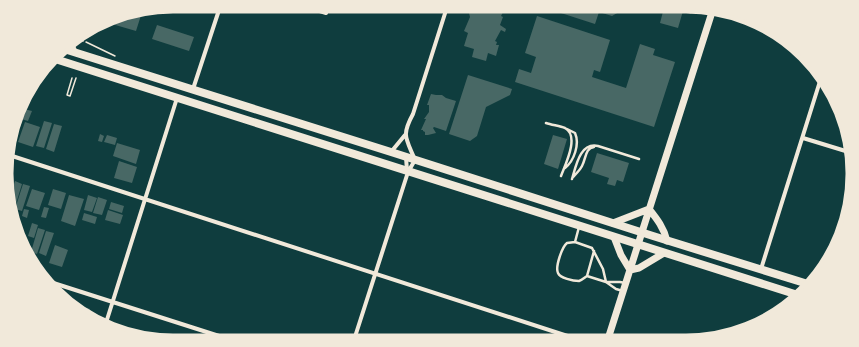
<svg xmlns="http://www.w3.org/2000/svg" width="859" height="347" font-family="Commissioner,sans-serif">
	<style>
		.building { fill: #486865 }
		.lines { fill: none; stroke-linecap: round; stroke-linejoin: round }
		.path { stroke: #f1e9da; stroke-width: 1.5 }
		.service { stroke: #f1e9da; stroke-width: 2.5 }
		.minor { stroke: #f1e9da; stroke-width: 4 }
		.secondary { stroke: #f1e9da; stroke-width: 7 }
		.primary { stroke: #f1e9da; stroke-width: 8 }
		.rim { fill: none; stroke: #f1e9da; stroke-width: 5 }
	</style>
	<rect width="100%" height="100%" fill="#0f3d3e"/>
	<path class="building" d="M464,4H496V6L503,5L504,10L501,16L503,17L500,25L506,29L505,32L501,30L495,41L497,42L496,45H499L496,56L488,53L486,61L472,57L474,49L464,46L468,33L464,31L470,17L469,13H463Z
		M533,4H626L624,9L612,16L599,12L595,24Z
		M665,4L671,5V4H686L694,5L691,14L683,11L678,28L660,23Z
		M143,9L136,31L105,22L103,28L97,26L119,13Z
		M537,16L610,40L600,72L594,70L592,77L626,88L640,44L655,49L653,55L675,62L654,127L515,82L519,69L531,73L536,57L525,53Z
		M157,25L194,37L189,51L152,39Z
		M468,75L512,89L510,95L486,107L477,136L470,141L449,134Z
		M431,94L436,95H442L446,98L456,101L446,131L434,127L433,128L436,133L428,135H425V132L423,131V130H421L426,119H424L429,112V105H427Z
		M24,109L32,111L28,121L21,119Z
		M44,121L52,123L44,148L36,146Z
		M25,122L40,127L33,147L18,142Z
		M54,124L62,126L54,152L46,149Z
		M100,134L104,136L102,142L98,141Z
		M107,135L117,138L115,145L104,142Z
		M553,135L567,139L558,169L544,164Z
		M117,143L140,150L136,164L113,156Z
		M597,153L629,163L623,182L617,180L615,186L607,184L609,178L591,172Z
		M119,161L137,167L132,183L114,178Z
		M15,181L22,184L15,207L7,205Z
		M23,184L30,186L22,211L15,209Z
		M32,189L45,193L39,210L26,206Z
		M53,189L66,193L61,209L48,205Z
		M69,195L84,199L75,226L61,221Z
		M88,195L97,198L92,212L84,210Z
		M98,197L107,200L102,215L93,213Z
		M111,202L124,206L122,213L109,209Z
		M44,207L49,208L46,218L41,217Z
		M24,209L29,210L27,218L22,216Z
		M108,210L123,215L120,224L105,220Z
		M84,213L97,217L95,224L82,220Z
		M32,223L38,225L34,238L28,236Z
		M38,228L45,230L37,254L31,252Z
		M46,231L54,233L46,256L39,253Z
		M21,239L28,242L25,251Z
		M55,245L68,250L62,267L49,263Z
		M65,300L72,302L71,308L64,302Z
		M74,304L90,309L88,317L73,309Z"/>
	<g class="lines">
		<path class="path" d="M78,37L83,41
			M86,42L115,56
			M72,78L67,95L70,96L76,78"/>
		<path class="service" d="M546,123C552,125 560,126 565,128C580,136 565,165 561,176
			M565,168C574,161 580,144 575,133L567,129
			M573,177C576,174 580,170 582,166C586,159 585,148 594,147
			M572,179C576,166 580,142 598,146L639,159
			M575,242L579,227
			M594,251L587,276L606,282H620L625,283
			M587,276C584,278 582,280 579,281C573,281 560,278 558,273C555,267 562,247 567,243L575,242L592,248L603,269L606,282
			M606,282L616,289L623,291"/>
		<path class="minor" d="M298,4L326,13L329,4
			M71,41L76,53
			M193,89L221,4
			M803,138L852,153
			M391,152L405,135
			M6,154L586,342
			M406,157L407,171
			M761,269L821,78
			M44,280L241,343
			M105,326L177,98
			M353,343L408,172L415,160C406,138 401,136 413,114L448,4"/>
		<path class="secondary" d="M649,209C657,219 664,228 667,241
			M613,223L649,209
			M614,237L621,255L630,270
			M630,270L639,268L664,253
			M607,342L713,9"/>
		<path class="primary" d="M61,48L391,152L653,236L811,285
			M52,58L801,296"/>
	</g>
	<path d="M0 0H859V347H0ZM173 11H686A162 162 0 0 1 848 173V174A162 162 0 0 1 686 336H173A162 162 0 0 1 11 174V173A162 162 0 0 1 173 11Z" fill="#f1e9da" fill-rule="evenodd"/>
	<path class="rim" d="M173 11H686A162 162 0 0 1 848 173V174A162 162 0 0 1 686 336H173A162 162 0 0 1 11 174V173A162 162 0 0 1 173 11Z"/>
</svg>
